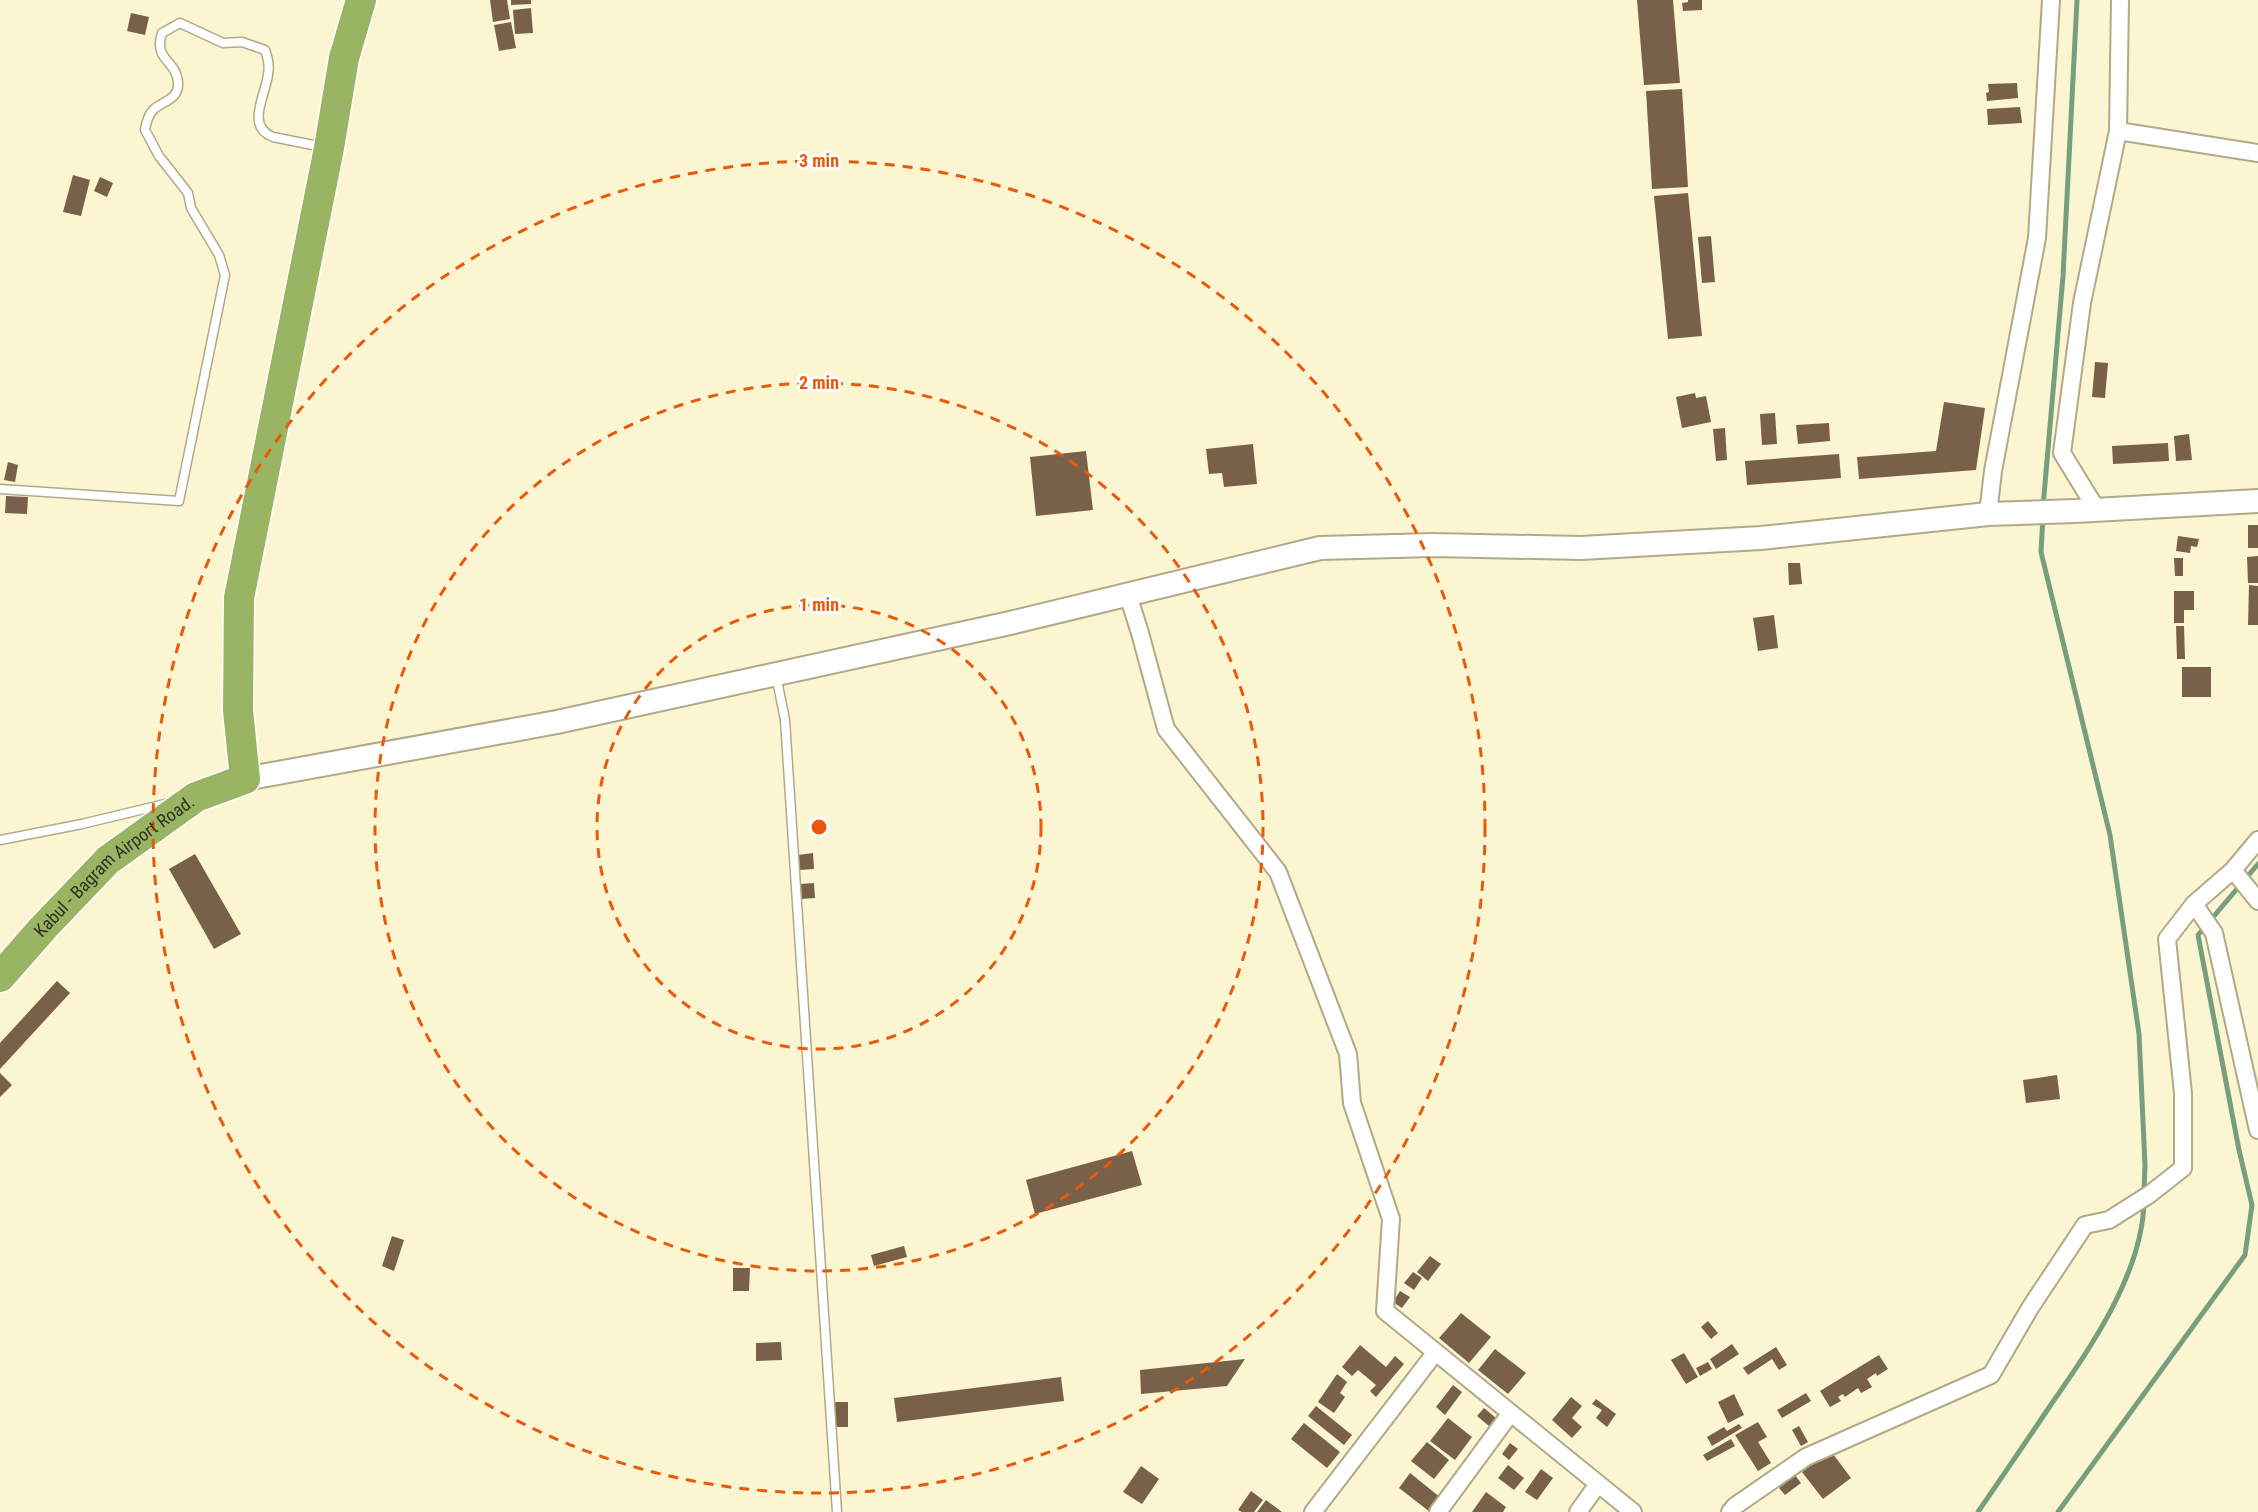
<svg xmlns="http://www.w3.org/2000/svg" width="2258" height="1512" font-family="'Roboto Condensed',sans-serif">
	<style>
		.lines { fill: none; stroke-linecap: round; stroke-linejoin: round }
		.stream { stroke: #779f7d; stroke-width: 5 }
		.building { fill: #786148 }
		.lane-casing { stroke: #b1a987; stroke-width: 11 }
		.street-casing { stroke: #b1a987; stroke-width: 20 }
		.secondary-casing { stroke: #b1a987; stroke-width: 26 }
		.highway-casing { stroke: #fff; stroke-width: 33 }
		.lane { stroke: #fff; stroke-width: 8 }
		.street { stroke: #fff; stroke-width: 16 }
		.secondary { stroke: #fff; stroke-width: 22 }
		.highway { stroke: #99b564; stroke-width: 30 }
		.ring { fill: none; stroke: #e8590c; stroke-width: 3; stroke-dasharray: 10 8 }
		.labels { text-anchor: middle; stroke-width: 6; stroke-linejoin: round; paint-order: stroke }
		.street-label { font-size: 18px; fill: #322f21; stroke: #fff }
		.centre { fill: #e8590c; stroke: #fff; stroke-width: 3 }
		.ring-label { font-size: 18px; text-anchor: middle; font-weight: bold; fill: #e8590c; stroke: #fff; stroke-width: 6; stroke-linejoin: round; paint-order: stroke }
	</style>
	<rect width="100%" height="100%" fill="#fcf5d1"/>
	<g class="lines">
		<path class="stream" d="M2043,507L2063,276L2077,0
			M2043,516L2041,552L2110,835L2139,1034L2145,1165L2144,1192
			M1978,1512C2002,1477 2026,1442 2050,1406C2090,1348 2142,1275 2144,1202
			M2058,1512L2245,1255L2252,1205L2239,1150L2198,935L2258,864"/>
	</g>
	<path class="building" d="M490,0H507L510,19L493,22Z
		M511,0H531V4L511,5Z
		M1637,0H1673L1680,83L1644,85Z
		M1688,0H1702V10L1683,11L1682,3L1688,2Z
		M531,8L533,33L515,34L513,10Z
		M131,13L149,17L145,35L127,31Z
		M511,22L516,48L499,51L494,25Z
		M2017,83L2018,98L1987,101L1986,93L1989,92L1988,84Z
		M1682,89L1688,187L1652,189L1646,91Z
		M2020,107L2022,123L1988,125L1987,109Z
		M73,175L90,180L81,216L63,212Z
		M100,177L113,183L107,197L94,191Z
		M1688,193L1702,336L1668,339L1654,196Z
		M1711,236L1715,282L1702,283L1698,237Z
		M2095,362L2108,363L2105,398L2092,397Z
		M1695,393L1696,398L1706,396L1711,422L1682,428L1676,397Z
		M1944,402L1985,408L1976,470L1859,479L1857,457L1936,451Z
		M1775,413L1777,444L1762,445L1760,414Z
		M1829,423L1830,441L1798,444L1796,425Z
		M1725,428L1727,460L1716,461L1713,429Z
		M2189,434L2192,460L2176,461L2174,436Z
		M2168,443L2169,461L2113,464L2112,446Z
		M1253,444L1257,484L1224,487L1222,473L1209,474L1206,449Z
		M1086,451L1093,510L1036,516L1030,457Z
		M1839,454L1841,478L1747,485L1745,461Z
		M8,462L18,465L15,482L4,480Z
		M6,496L28,497L27,514L5,513Z
		M2248,525H2258V548H2248Z
		M2178,536L2199,539L2197,547L2191,546L2190,553L2176,551Z
		M2258,556V583H2248L2247,557Z
		M2174,558H2183V576H2175Z
		M1788,563H1800L1802,584L1789,585Z
		M2249,585L2258,586V625H2248Z
		M2174,591H2194V610H2184V623H2174Z
		M1774,615L1778,648L1758,651L1753,618Z
		M2176,626H2184L2185,659H2177Z
		M2182,667H2211V697H2182Z
		M813,853L814,869L800,870L798,855Z
		M195,854L241,934L214,949L169,869Z
		M814,883L815,898L801,899L800,884Z
		M57,981L70,993L0,1069V1043Z
		M0,1073L12,1085L0,1097Z
		M2057,1075L2060,1099L2026,1103L2023,1080Z
		M1132,1151L1142,1185L1035,1214L1026,1180Z
		M392,1236L404,1240L394,1271L382,1266Z
		M904,1246L907,1257L874,1266L871,1255Z
		M1430,1256L1441,1264L1428,1281L1417,1272Z
		M733,1268H750L749,1291H733Z
		M1413,1272L1422,1278L1414,1290L1404,1283Z
		M1400,1291L1410,1297L1402,1308L1393,1302Z
		M1461,1313L1491,1337L1469,1363L1439,1338Z
		M1708,1321L1718,1333L1711,1339L1701,1327Z
		M781,1342L782,1360L756,1361V1343Z
		M1732,1344L1739,1354L1716,1369L1710,1359Z
		M1360,1345L1386,1367L1395,1356L1404,1364L1376,1397L1370,1391L1376,1385L1358,1370L1352,1376L1342,1367Z
		M1776,1347L1787,1365L1779,1370L1772,1359L1748,1375L1743,1368Z
		M1495,1349L1526,1373L1508,1394L1478,1370Z
		M1684,1353L1698,1377L1686,1384L1671,1360Z
		M1879,1355L1888,1369L1877,1376L1876,1373L1867,1379L1872,1387L1861,1393L1858,1388L1845,1397L1843,1394L1838,1397L1841,1401L1830,1407L1820,1391Z
		M1245,1359L1227,1386L1141,1394L1140,1370Z
		M1708,1362L1712,1369L1700,1376L1696,1368Z
		M1337,1374L1347,1382L1340,1393L1345,1397L1334,1413L1318,1402Z
		M1061,1377L1064,1401L897,1422L894,1398Z
		M1453,1385L1462,1392L1445,1415L1436,1407Z
		M1806,1393L1811,1401L1782,1418L1777,1410Z
		M1734,1394L1744,1415L1728,1423L1718,1402Z
		M1571,1397L1582,1406L1572,1418L1582,1427L1572,1438L1552,1420Z
		M1596,1399L1616,1414L1607,1427L1596,1418L1602,1410L1592,1404Z
		M835,1402H848V1427H835Z
		M1316,1406L1352,1435L1344,1445L1308,1416Z
		M1484,1408L1496,1418L1489,1426L1477,1416Z
		M1448,1418L1472,1437L1455,1460L1430,1441Z
		M1758,1422L1767,1437L1758,1442L1771,1463L1758,1471L1735,1435Z
		M1304,1423L1340,1452L1327,1468L1291,1439Z
		M1739,1424L1742,1428L1712,1446L1707,1437L1724,1427L1727,1431Z
		M1799,1426L1808,1442L1801,1446L1792,1430Z
		M1731,1439L1735,1446L1707,1461L1703,1455Z
		M1427,1442L1449,1460L1434,1479L1411,1461Z
		M1510,1443L1518,1449L1509,1460L1502,1454Z
		M1830,1450L1851,1478L1823,1499L1802,1472Z
		M1508,1465L1524,1478L1514,1490L1498,1478Z
		M1141,1466L1159,1479L1142,1504L1123,1492Z
		M1541,1469L1553,1478L1537,1500L1525,1492Z
		M1410,1473L1441,1498L1430,1512L1399,1488Z
		M1795,1475L1801,1483L1785,1495L1779,1488Z
		M1251,1491L1263,1500L1254,1512H1242L1238,1510Z
		M1486,1492L1506,1507L1503,1512H1472Z
		M1266,1500L1282,1512H1257Z"/>
	<g class="lines">
		<defs>
			<path id="lane" d="M0,489L179,501L225,275L219,255L191,208L188,193L159,156L145,130C146,123 149,114 154,109C164,101 179,99 178,83C177,60 153,61 162,33L180,23L223,43L242,42L265,50C268,58 270,65 268,74C266,95 245,126 273,137L323,147
				M776,675L785,720L837,1512
				M0,840L82,824L169,803"/>
			<path id="street" d="M2118,131L2258,153
				M2097,510L2062,453L2082,303L2118,131L2120,0
				M1988,514L1993,471L2037,238L2051,0
				M1128,595L1140,633L1166,729L1278,872L1348,1054L1352,1103L1391,1219L1385,1311L1633,1512
				M2233,870L2258,901
				M2194,904L2214,933L2258,1130
				M1313,1512L1435,1353
				M1438,1512L1510,1414
				M1578,1512L1598,1484
				M1730,1512L1735,1506L1806,1457L1991,1375L2030,1308L2085,1225L2109,1220L2150,1194L2183,1168V1093L2167,939L2194,904L2233,870L2258,840"/>
			<path id="secondary" d="M245,779L557,722L1010,623L1320,548L1433,545L1581,548L1761,538L1988,514L2075,511L2258,501"/>
			<g id="highway">
				<path id="s1" d="M0,977L43,928L108,860L196,797L245,779L238,710L239,598L329,148L344,58L361,0"/>
			</g>
		</defs>
		<use href="#lane" class="lane-casing"/>
		<use href="#street" class="street-casing"/>
		<use href="#secondary" class="secondary-casing"/>
		<use href="#highway" class="highway-casing"/>
		<use href="#lane" class="lane"/>
		<use href="#street" class="street"/>
		<use href="#secondary" class="secondary"/>
		<use href="#highway" class="highway"/>
	</g>
	<g class="ring">
		<circle cx="819" cy="827" r="222"/>
		<circle cx="819" cy="827" r="444"/>
		<circle cx="819" cy="827" r="666"/>
	</g>
	<g class="labels">
		<g class="street-label">
			<text dy="6" stroke="none"><textPath href="#s1" startOffset="160">Kabul - Bagram Airport Road.</textPath></text>
		</g>
	</g>
	<circle cx="819" cy="827" r="9" class="centre"/>
	<g class="ring-label">
		<text x="819" y="167">3 min</text>
		<text x="819" y="389">2 min</text>
		<text x="819" y="611">1 min</text>
	</g>
</svg>
